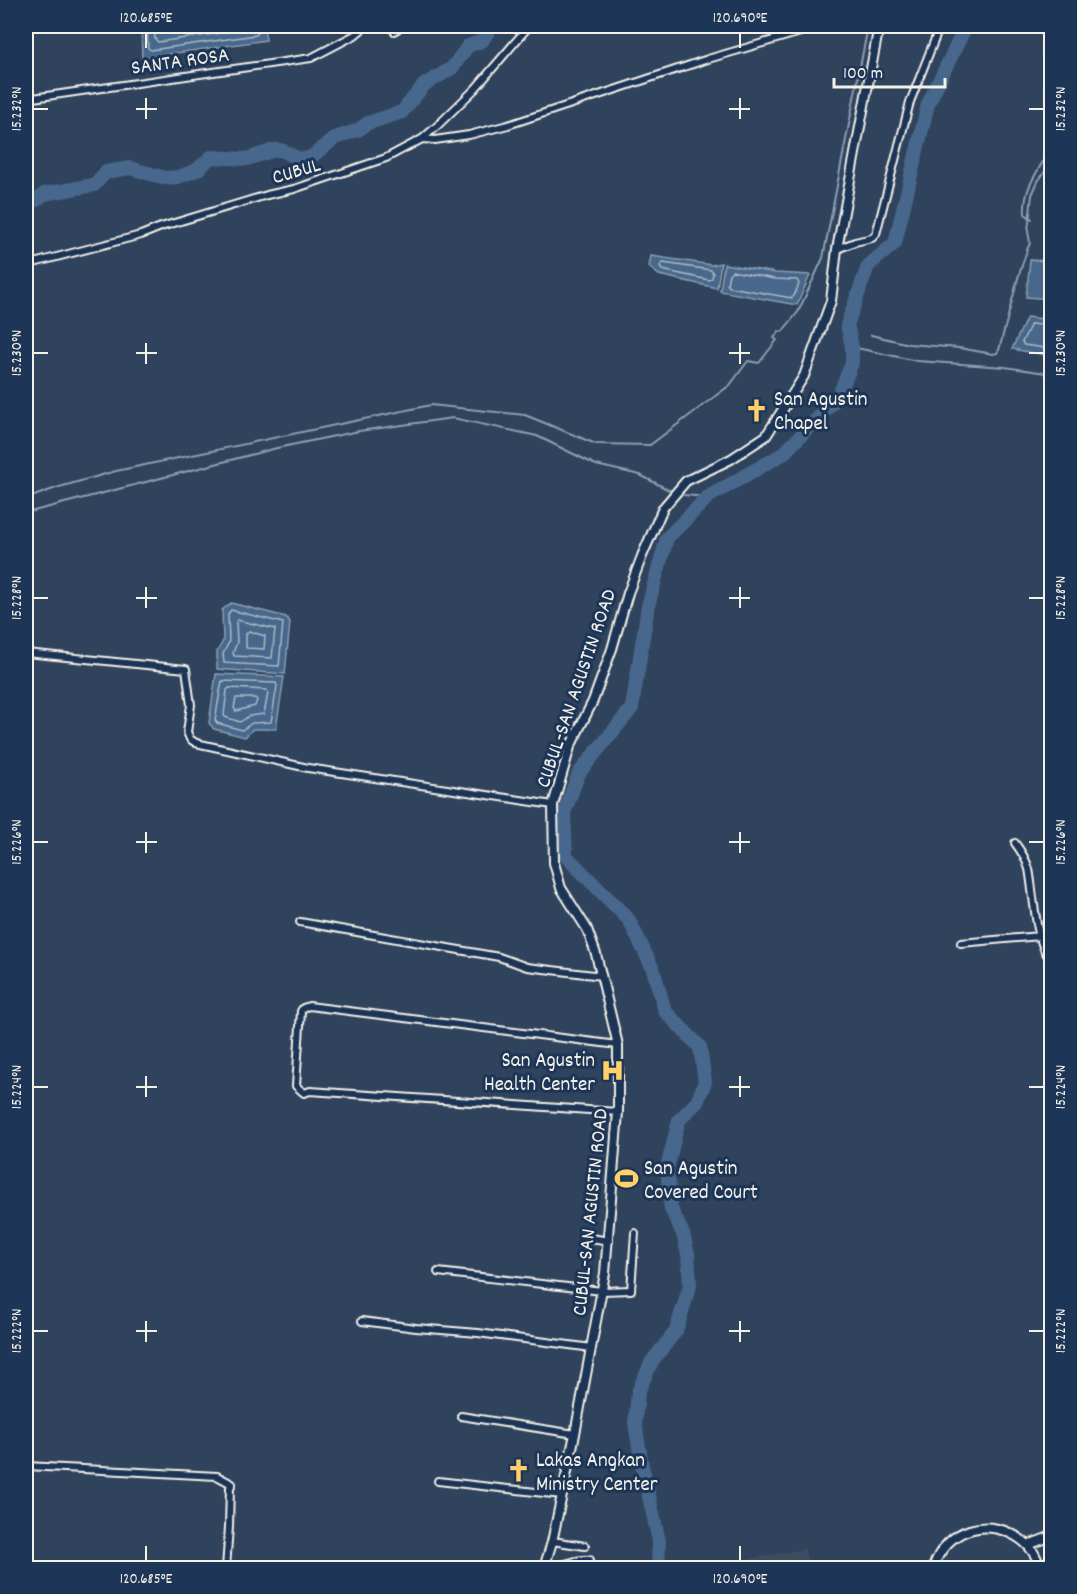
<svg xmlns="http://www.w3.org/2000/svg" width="1077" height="1594" font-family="Dekko,sans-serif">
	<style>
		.built { fill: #3e4d61 }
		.water { fill: #46678c; stroke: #8c9eb1; stroke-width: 1.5 }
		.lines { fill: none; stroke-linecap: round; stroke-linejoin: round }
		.shore { stroke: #aebac3; stroke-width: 1.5 }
		.stream { stroke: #8c9eb1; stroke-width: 2 }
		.river { stroke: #46678c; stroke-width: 14 }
		.minor-casing { stroke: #f4f1e8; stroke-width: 10 }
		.tertiary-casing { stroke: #f4f1e8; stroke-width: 12 }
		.minor { stroke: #1d3557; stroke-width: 6 }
		.tertiary { stroke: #1d3557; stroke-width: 8 }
		.ticks { fill: none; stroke: #f4f1e8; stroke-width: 2 }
		.labels { text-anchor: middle; stroke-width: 6; stroke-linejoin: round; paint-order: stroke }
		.street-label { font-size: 21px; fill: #f4f1e8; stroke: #1d3557 }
		.poi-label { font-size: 21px; fill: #f4f1e8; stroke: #1d3557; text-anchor: start }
		.neatline { fill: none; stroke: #f4f1e8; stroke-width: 2 }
		.ticks-label { font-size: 15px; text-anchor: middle; fill: #f4f1e8 }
	</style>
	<rect width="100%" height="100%" fill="#30435d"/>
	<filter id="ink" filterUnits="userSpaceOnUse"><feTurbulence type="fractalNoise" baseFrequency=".0167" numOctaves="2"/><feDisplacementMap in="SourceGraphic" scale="12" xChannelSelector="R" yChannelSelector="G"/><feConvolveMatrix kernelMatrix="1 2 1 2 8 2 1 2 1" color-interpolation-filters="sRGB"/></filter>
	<g filter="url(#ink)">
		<path class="built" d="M805,1549L809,1568H701Z"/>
		<path class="water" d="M141,26H264L266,40L142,58Z
			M651,256L712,265L721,263L717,288L659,275L649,267Z
			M1030,260L1051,261V299L1026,297Z
			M724,264L776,273L810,275L797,305L720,291Z
			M1027,317L1051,320V356L1012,349Z
			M231,603L286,617L290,622L285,674L217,669V652L223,641L222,610Z
			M216,674L284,677L276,729H253L245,737L214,729L209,723Z"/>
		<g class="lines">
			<path class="shore" d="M147,26L148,48L151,50L256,35L258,33V26
				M154,26L155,39L158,42L248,29L250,26
				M663,263L711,270L713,273L712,278L709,280L662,270L660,266Z
				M732,271L775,279L797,280L799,284L794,296L792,298L730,287L727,284L729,274Z
				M1052,326L1031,324L1022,342L1024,345L1052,349
				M231,610L283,623L279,666L224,663L223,654L229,642L228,614Z
				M237,620L275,629L272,658L234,656L233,653L237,642L236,622Z
				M249,631L265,636L264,649L246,648V634Z
				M222,681L276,683L277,686L271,722L252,723L242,730L217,723L215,720Z
				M229,688L267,690L268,693L264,714L249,716L240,722L225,717L224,715L227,690Z
				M236,698H255L257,700L255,706L236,711L234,708Z"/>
			<path class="stream" d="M1044,26L1042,46L1048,118L1045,127L1052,143
				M1032,219L1025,214C1023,188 1038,172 1049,151L1052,149
				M871,335L909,344L959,348L993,354L997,353L999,350L1018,278L1027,250L1030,243L1028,231L1032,195L1038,181L1052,162
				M852,347L917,361L1005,367L1052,374
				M683,495L708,497
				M26,499L56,488L116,471L431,405L525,415L596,444L650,445L730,385L748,361L759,363L777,340L774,338L779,331L782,332L798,312L823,258L868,26
				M26,513L277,448L359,431L453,418L537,436L596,465L640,475L671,491"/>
			<path class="river" d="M26,201L37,200L44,194L94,185L106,172L130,168L165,178L178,177L197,170L211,157L247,159L274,150H281L299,159L310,158L335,138L358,130L368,123L402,112L424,85L452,68L468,46L482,41L489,30V26
				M658,1568L659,1541L642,1465L635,1423L638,1392L652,1361L676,1331L690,1285L688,1254L683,1234L671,1209L667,1168L679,1120L697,1102L705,1082L700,1047L665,1011L653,969L629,920L566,856L564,813L579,773L632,708L648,606L667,538L708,497L783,454L838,397L852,363V347L847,325L868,266L895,243L928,104L966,26"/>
			<defs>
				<path id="minor" d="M394,31L402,26
					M26,99L311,58L355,35L366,26
					M423,139L435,140L469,135L508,125L708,59L821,26
					M837,249L855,242L872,238L876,234L910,102L940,26
					M26,265L141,235L161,227L267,195L294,189L386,158L422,139L436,127L475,89L529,26
					M26,653L186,669L191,705L187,732L190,739L196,743L308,768L553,805
					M1015,843C1021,851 1026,859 1029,869C1033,888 1036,951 1052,960
					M300,922L499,957L527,967L602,976
					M961,943L1040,936
					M618,1045L309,1006L303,1008L301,1011L296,1086L304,1093L310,1091L618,1112
					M585,1237L609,1241
					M438,1272L602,1291L631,1290L635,1233
					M362,1321L416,1328L478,1333L592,1348
					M461,1416L575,1434
					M26,1466L217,1476L232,1484L230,1487L229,1527L226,1568
					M438,1481L562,1495
					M552,1541L585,1546
					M545,1564C566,1569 572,1558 590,1560"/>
				<path id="tertiary" d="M1028,1545L1052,1536
					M544,1568L552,1542L575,1434L605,1273L618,1112V1045L596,954L587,929L561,888L554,863L553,805L570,747L593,701L612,649L628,593L642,556L663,508L686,481L731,459L766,436L804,376L831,301L837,249L879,26
					M933,1568C946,1528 989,1515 1023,1541C1031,1547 1038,1558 1040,1568"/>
			</defs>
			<use href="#minor" class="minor-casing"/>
			<use href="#tertiary" class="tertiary-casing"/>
			<use href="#minor" class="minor"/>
			<use href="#tertiary" class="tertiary"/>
		</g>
	</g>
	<path class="ticks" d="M146,33V48M740,33V48M146,98V119M740,98V119M33,109H48M136,109H157M729,109H750M1029,109H1044M146,343V364M740,343V364M33,353H48M136,353H157M729,353H750M1029,353H1044M146,587V608M740,587V608M33,598H48M136,598H157M729,598H750M1029,598H1044M146,832V853M740,832V853M33,842H48M136,842H157M729,842H750M1029,842H1044M146,1076V1097M740,1076V1097M33,1087H48M136,1087H157M729,1087H750M1029,1087H1044M146,1321V1342M740,1321V1342M33,1331H48M136,1331H157M729,1331H750M1029,1331H1044M146,1546V1561M740,1546V1561"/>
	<defs>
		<symbol id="church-bare" viewBox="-9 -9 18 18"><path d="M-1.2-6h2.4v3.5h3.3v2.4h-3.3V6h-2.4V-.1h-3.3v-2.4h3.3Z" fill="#ffd166" stroke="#1d3557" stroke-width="2.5" paint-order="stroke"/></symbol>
		<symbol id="hospital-bare" viewBox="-9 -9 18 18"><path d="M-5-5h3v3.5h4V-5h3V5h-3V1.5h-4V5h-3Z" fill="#ffd166" stroke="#1d3557" stroke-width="2.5" paint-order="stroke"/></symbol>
		<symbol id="stadium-bare" viewBox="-9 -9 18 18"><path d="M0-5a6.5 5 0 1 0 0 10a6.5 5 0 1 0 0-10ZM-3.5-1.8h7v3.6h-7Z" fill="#ffd166" stroke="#1d3557" stroke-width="2.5" paint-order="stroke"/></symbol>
	</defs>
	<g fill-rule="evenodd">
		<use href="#church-bare" x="740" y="394" width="33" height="33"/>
		<use href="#hospital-bare" x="596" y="1054" width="33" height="33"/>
		<use href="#stadium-bare" x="610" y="1162" width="33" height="33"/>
		<use href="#church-bare" x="502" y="1454" width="33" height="33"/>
	</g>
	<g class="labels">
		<g class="street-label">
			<text transform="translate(180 60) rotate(-8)" y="7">SANTA ROSA</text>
			<text transform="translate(296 170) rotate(-16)" y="7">CUBUL</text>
			<text transform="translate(575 688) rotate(-71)" y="7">CUBUL-SAN AGUSTIN ROAD</text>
			<text transform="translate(589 1212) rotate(-84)" y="7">CUBUL-SAN AGUSTIN ROAD</text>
		</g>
		<g class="poi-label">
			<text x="774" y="405">San Agustin<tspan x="774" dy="24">Chapel</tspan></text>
			<text x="595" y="1066" text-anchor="end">San Agustin<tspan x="595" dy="24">Health Center</tspan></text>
			<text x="644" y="1174">San Agustin<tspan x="644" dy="24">Covered Court</tspan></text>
			<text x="536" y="1466">Lakas Angkan<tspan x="536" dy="24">Ministry Center</tspan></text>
		</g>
	</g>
	<rect width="1077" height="1594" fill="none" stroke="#1d3557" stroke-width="66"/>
	<path d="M834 78v9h111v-9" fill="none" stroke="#f4f1e8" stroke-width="3"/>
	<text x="843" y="78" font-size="18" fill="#f4f1e8" stroke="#1d3557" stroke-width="4.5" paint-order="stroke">100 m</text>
	<rect x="33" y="33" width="1011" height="1528" class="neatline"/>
	<g class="ticks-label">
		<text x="146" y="22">120.685°E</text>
		<text x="740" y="22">120.690°E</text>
		<text transform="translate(16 109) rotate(-90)" y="5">15.232°N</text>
		<text transform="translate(1060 109) rotate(-90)" y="5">15.232°N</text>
		<text transform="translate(16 353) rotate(-90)" y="5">15.230°N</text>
		<text transform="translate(1060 353) rotate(-90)" y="5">15.230°N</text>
		<text transform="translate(16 598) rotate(-90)" y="5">15.228°N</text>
		<text transform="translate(1060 598) rotate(-90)" y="5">15.228°N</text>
		<text transform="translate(16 842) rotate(-90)" y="5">15.226°N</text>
		<text transform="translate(1060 842) rotate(-90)" y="5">15.226°N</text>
		<text transform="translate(16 1087) rotate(-90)" y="5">15.224°N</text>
		<text transform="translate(1060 1087) rotate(-90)" y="5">15.224°N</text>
		<text transform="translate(16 1331) rotate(-90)" y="5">15.222°N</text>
		<text transform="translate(1060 1331) rotate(-90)" y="5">15.222°N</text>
		<text x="146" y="1583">120.685°E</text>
		<text x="740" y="1583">120.690°E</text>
	</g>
</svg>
